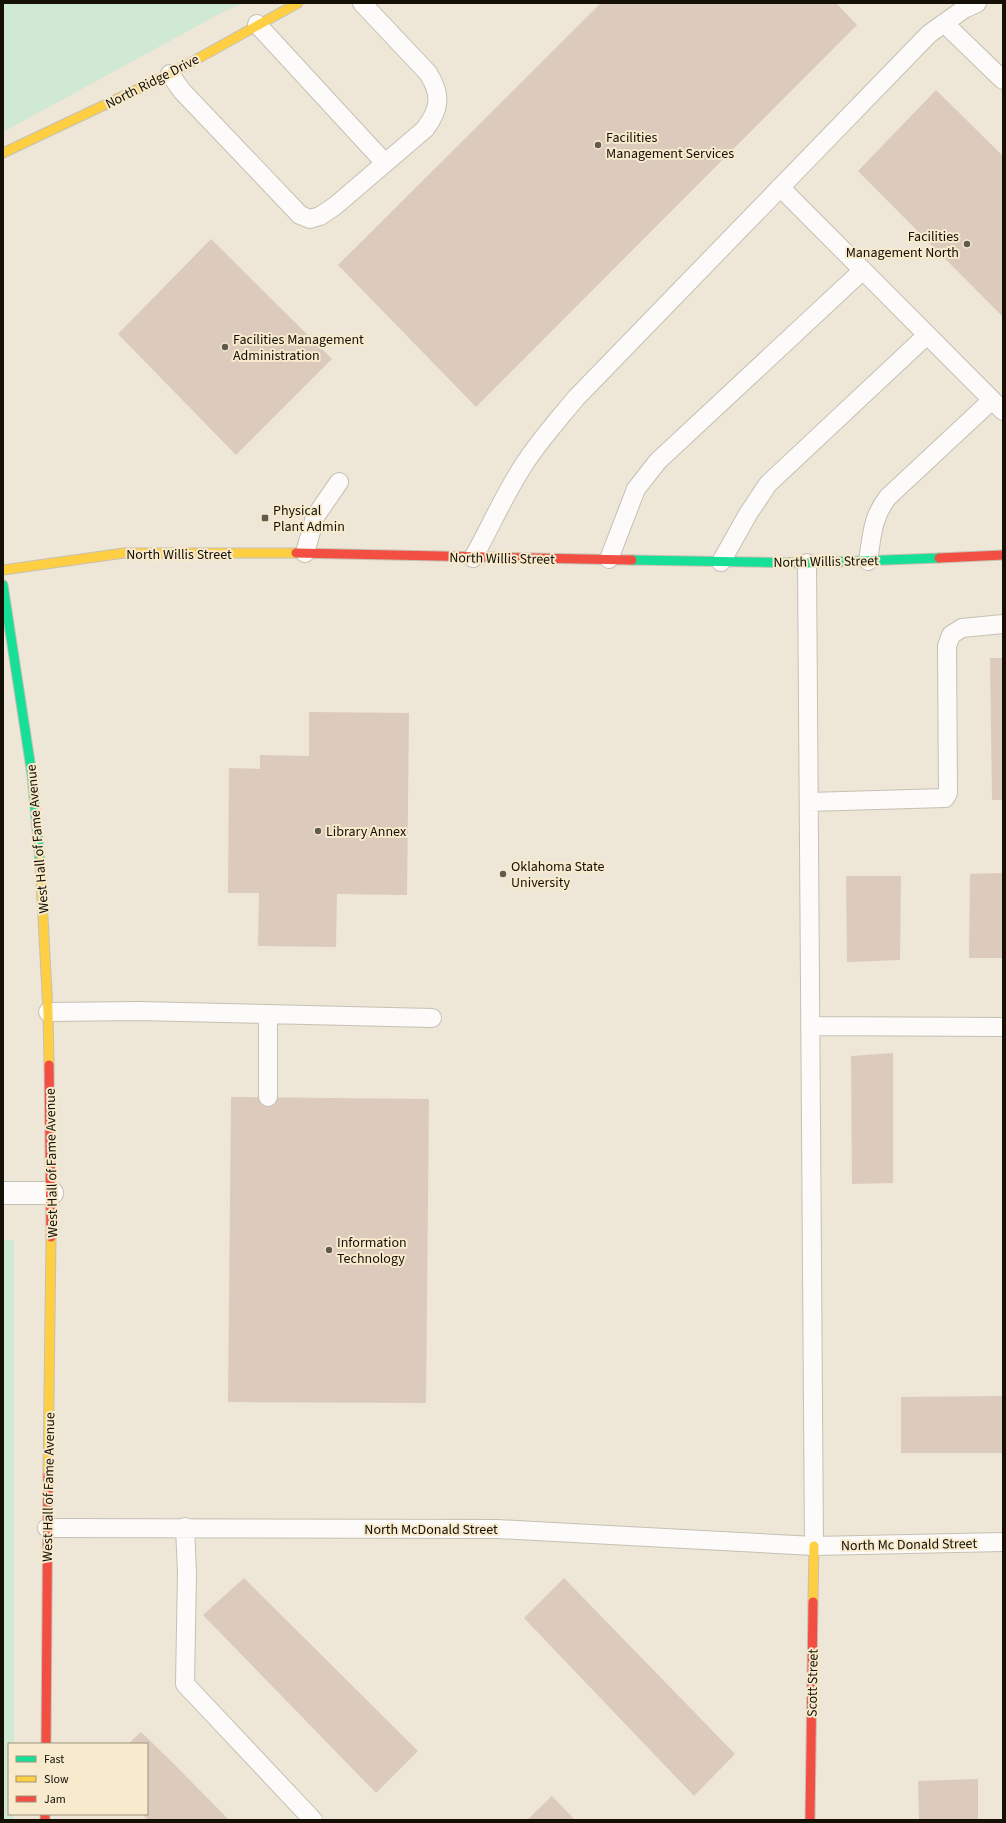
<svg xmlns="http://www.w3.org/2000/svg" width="1006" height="1823" font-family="'Source Sans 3',sans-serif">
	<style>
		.green { fill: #cfe9d4 }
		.building { fill: #dccbbd }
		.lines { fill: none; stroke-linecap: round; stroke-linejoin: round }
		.lane-casing { stroke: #c6c0b3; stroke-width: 20 }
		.street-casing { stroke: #c6c0b3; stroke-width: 24 }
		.fast-casing { stroke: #c6c0b3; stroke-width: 11 }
		.slow-casing { stroke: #c6c0b3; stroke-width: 11 }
		.jam-casing { stroke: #c6c0b3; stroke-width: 11 }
		.lane { stroke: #fcfbf9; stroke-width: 18 }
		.street { stroke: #fcfbf9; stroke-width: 22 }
		.fast { stroke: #16e098; stroke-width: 9 }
		.slow { stroke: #ffcf43; stroke-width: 9 }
		.jam { stroke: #f24e42; stroke-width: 9 }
		.poi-dot { fill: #605b4f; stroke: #f8eacc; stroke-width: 1.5 }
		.labels { text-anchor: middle; stroke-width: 4; stroke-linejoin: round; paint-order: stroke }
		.street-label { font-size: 14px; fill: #141006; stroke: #f8eacc }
		.poi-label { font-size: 14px; fill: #141006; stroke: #f8eacc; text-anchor: start }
	</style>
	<rect width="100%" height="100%" fill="#eee6d6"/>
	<path class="green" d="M3,3H243L219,14L3,132Z
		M3,1240H14V1744H9V1814H14V1820H3Z"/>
	<path class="building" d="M601,3H836L857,25L476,407L338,265Z
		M936,90L1003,156V317L858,171Z
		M211,239L332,359L236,455L118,334Z
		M990,658H1003V800H992Z
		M309,712L409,713L407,895L337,894L336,947L258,946L259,893H228L229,768L260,769V755L309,756Z
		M1003,873V958H969L970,874Z
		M846,876H901L900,960L847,962Z
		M893,1053V1183L852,1184L851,1056Z
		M231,1097L429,1099L426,1403L228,1402Z
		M1003,1396V1453H901V1397Z
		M244,1578L418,1751L376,1793L203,1615Z
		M564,1578L735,1754L694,1796L524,1618Z
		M141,1732L173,1763L229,1820H148L142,1814H147V1744H128Z
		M978,1779V1820H919L918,1781Z
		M552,1796L575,1820H527Z"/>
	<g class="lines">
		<defs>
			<path id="lane" d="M944,23L1003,80
				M257,24L385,163
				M170,74L182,91L300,215L310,219L320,216L335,206L425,129C440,109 442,95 428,73L362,3
				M780,187L1003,411
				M305,553L315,517L339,482
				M473,558C490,528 504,495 523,466C538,442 558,420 576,398L929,34L964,9L977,3
				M609,559L636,489L658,461L863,270
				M868,561C872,536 872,517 888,497L992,400
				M721,562L748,514L768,484L927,335
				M807,563L814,1546
				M809,802L945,798L948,793L947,646L951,635L962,628L1003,624
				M48,1012L139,1011L432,1018
				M268,1014V1097
				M810,1026L1003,1027
				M185,1527L187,1572L185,1684L313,1820
				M47,1528L497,1529L814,1546L1003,1542"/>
			<path id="street" d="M3,1193H52"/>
			<path id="fast" d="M632,560L807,563L939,558
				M3,585L32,775L40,861"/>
			<path id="slow" d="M3,153L170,74L298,3
				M3,570L124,553H296
				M40,861L48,1012L49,1065
				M48,1475L51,1237
				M813,1602L814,1546"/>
			<path id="jam" d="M296,553L632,560
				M939,558L1003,555
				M49,1065L51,1237
				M46,1744L48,1475
				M45,1814V1820
				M810,1820L813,1602"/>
		</defs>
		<use href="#lane" class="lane-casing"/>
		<use href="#street" class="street-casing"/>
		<use href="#fast" class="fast-casing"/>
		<use href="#slow" class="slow-casing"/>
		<use href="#jam" class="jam-casing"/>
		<use href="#lane" class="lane"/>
		<use href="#street" class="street"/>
		<use href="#fast" class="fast"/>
		<use href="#slow" class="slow"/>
		<use href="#jam" class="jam"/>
	</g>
	<g class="poi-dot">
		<circle cx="598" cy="145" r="4"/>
		<circle cx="967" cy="244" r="4"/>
		<circle cx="225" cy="347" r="4"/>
		<rect x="261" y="514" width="8" height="8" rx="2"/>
		<circle cx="318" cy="831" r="4"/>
		<circle cx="503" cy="874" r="4"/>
		<circle cx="329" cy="1250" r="4"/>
	</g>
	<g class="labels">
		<g class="street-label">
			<text transform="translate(152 81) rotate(-27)" y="5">North Ridge Drive</text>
			<text x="179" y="559">North Willis Street</text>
			<text transform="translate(502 558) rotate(1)" y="5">North Willis Street</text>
			<text transform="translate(826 561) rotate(-1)" y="5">North Willis Street</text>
			<text transform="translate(37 839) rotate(-95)" y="5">West Hall of Fame Avenue</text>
			<text transform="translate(51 1163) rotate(-91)" y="5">West Hall of Fame Avenue</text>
			<text transform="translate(48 1487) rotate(-89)" y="5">West Hall of Fame Avenue</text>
			<text x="431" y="1534">North McDonald Street</text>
			<text transform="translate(909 1544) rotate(-1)" y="5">North Mc Donald Street</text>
			<text transform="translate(812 1683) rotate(-89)" y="5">Scott Street</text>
		</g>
		<g class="poi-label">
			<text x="606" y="142">Facilities<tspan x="606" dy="16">Management Services</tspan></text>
			<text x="959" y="241" text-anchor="end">Facilities<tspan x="959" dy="16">Management North</tspan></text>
			<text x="233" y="344">Facilities Management<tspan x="233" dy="16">Administration</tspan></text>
			<text x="273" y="515">Physical<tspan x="273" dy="16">Plant Admin</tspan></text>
			<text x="326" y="836">Library Annex</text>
			<text x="511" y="871">Oklahoma State<tspan x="511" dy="16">University</tspan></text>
			<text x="337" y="1247">Information<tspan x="337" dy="16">Technology</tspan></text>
		</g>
	</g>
	<rect width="1006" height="1823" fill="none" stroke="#141006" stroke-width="8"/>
	<rect x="8" y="1743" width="140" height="72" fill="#f8eacc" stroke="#9d937d"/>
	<rect x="16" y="1756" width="20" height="6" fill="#16e098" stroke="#9d937d"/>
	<text x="44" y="1763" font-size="12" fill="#141006">Fast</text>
	<rect x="16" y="1776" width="20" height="6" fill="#ffcf43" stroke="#9d937d"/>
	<text x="44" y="1783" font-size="12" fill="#141006">Slow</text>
	<rect x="16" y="1796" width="20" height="6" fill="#f24e42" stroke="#9d937d"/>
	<text x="44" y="1803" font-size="12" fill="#141006">Jam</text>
</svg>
